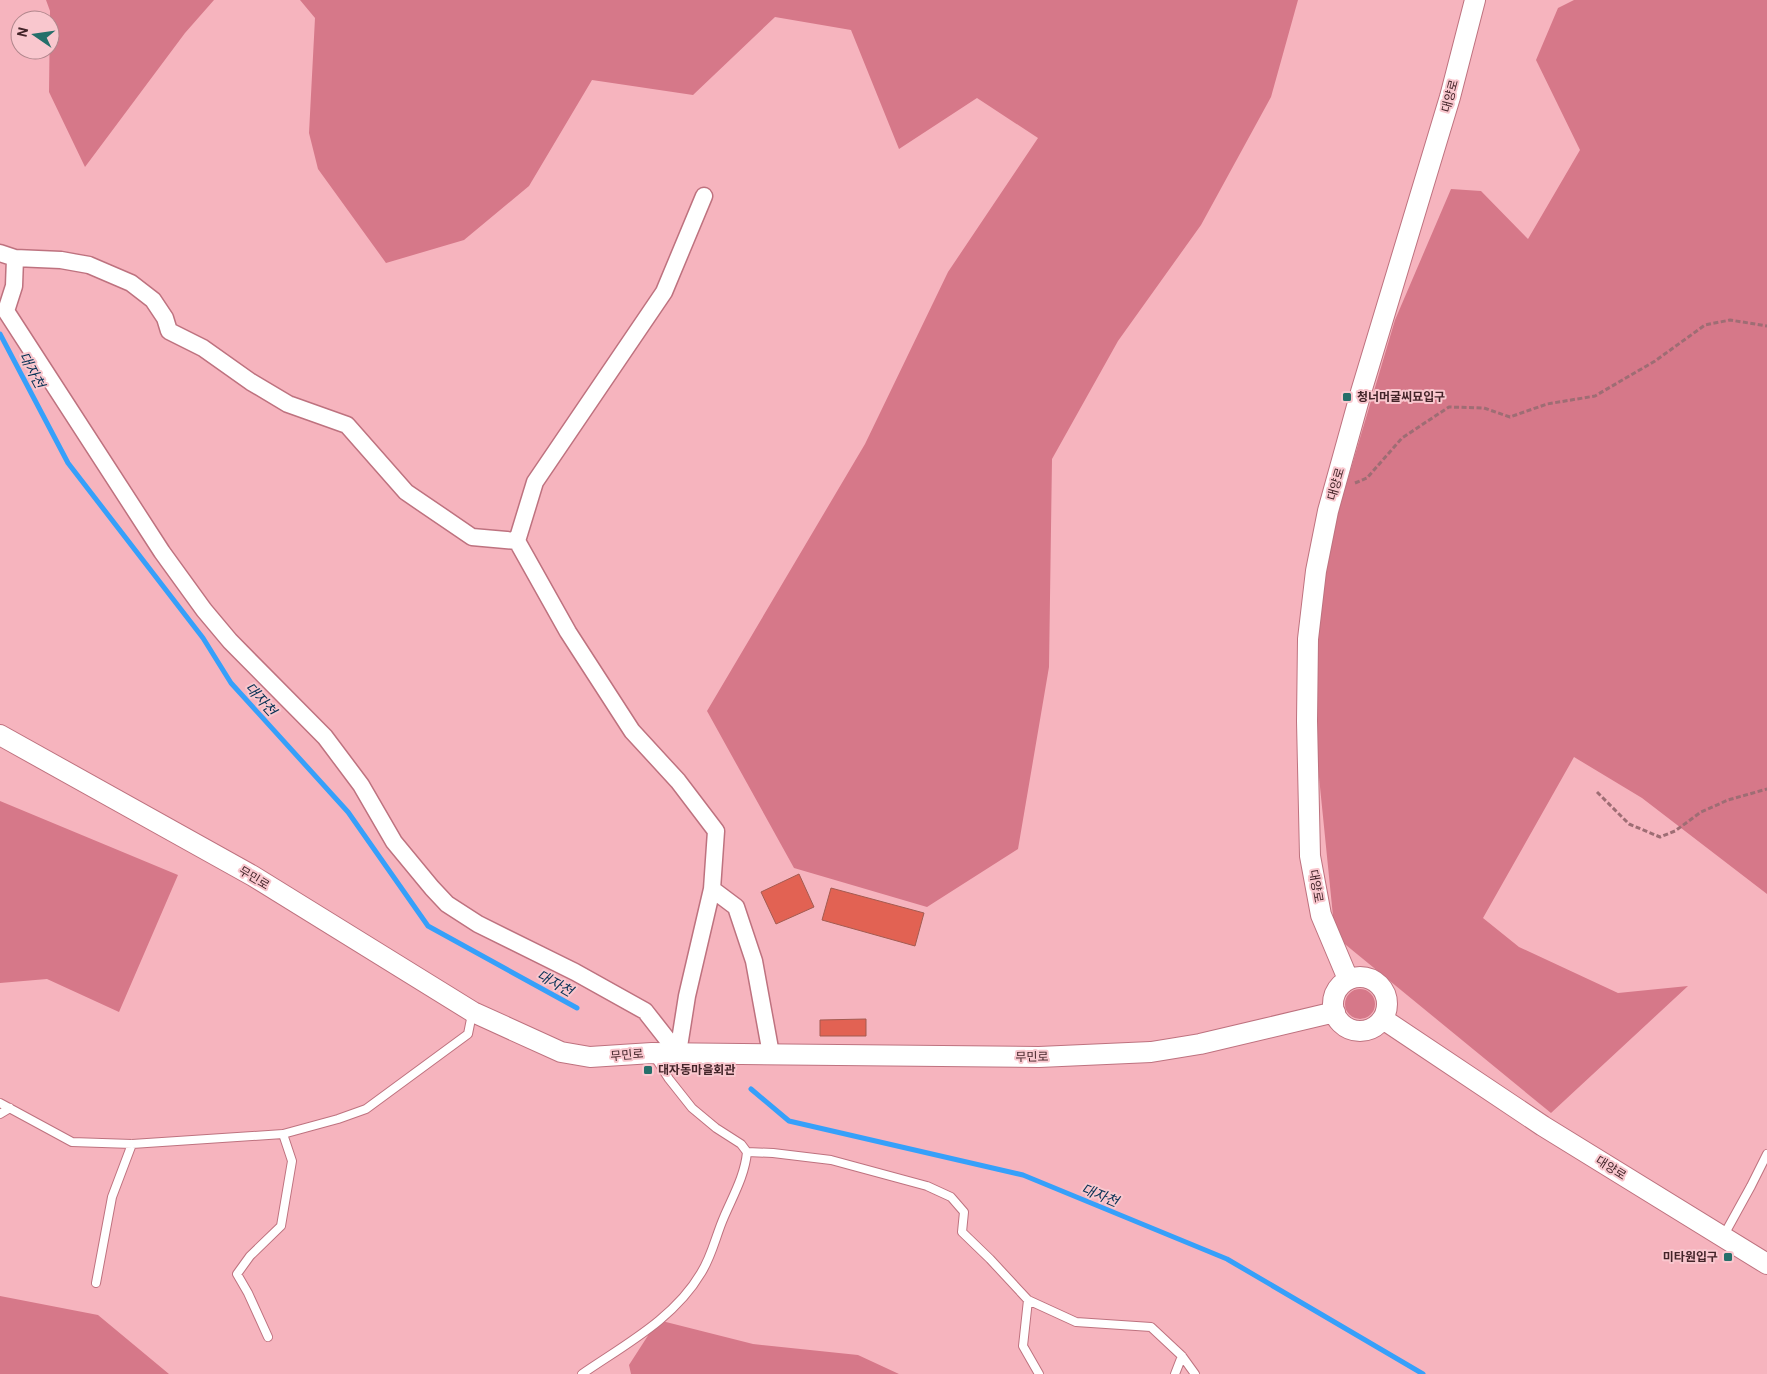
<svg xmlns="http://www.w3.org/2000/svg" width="1767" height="1374" font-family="Barlow,'Noto Sans KR',sans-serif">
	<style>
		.green { fill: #d67889 }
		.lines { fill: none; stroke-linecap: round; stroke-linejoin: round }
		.stream { stroke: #36a0fa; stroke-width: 5 }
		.building { fill: #e26253; stroke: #a35b51 }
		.service-casing { stroke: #be727f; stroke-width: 10 }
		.minor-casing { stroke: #be727f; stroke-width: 19 }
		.tertiary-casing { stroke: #be727f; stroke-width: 22 }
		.path { stroke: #9e6d74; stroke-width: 3; stroke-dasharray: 5 2.5; stroke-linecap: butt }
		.service { stroke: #fff; stroke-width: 8 }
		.minor { stroke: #fff; stroke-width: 16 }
		.tertiary { stroke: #fff; stroke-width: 20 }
		.poi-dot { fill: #256f6a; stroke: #f9c7ce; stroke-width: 2 }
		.labels { text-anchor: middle; stroke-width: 4; stroke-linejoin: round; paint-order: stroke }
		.street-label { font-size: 12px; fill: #432429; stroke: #f9c7ce }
		.poi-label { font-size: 12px; font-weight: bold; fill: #432429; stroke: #f9c7ce; text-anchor: start }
		.water-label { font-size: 14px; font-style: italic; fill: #053053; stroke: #f9c7ce }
	</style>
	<rect width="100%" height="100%" fill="#f6b4be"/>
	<path class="green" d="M46,0H214L185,33L85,167L49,92L50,11Z
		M300,0H1298L1271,97L1201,225L1118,341L1052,459L1049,667L1018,849L927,907L794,868L707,711L865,444L948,272L1038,138L977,98L899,149L851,30L775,17L693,95L592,80L529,186L464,240L386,263L318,169L309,133L315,18Z
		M1574,0H1767V894L1642,798L1574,757L1483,918L1519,947L1618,993L1688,986L1551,1113L1335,936L1319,777L1301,637L1395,320L1451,189L1481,191L1528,239L1580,150L1536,60L1558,8Z
		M0,801L178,875L119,1012L47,979L0,983Z
		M1345 1004a15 15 0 1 1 30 0a15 15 0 1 1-30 0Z
		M0,1296L98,1315L169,1374H0Z
		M658,1320L753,1344L858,1355L899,1374H631L629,1365Z"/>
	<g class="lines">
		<path class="stream" d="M0,334L68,463L203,638L231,683L348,812L428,926L577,1008
			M751,1089L789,1121L1023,1175L1227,1259L1423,1374"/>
	</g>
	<path class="building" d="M799,874L814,907L776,924L761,892Z
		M831,888L924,913L915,946L822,920Z
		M866,1019V1036H820V1020Z"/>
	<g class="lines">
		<defs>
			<path id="service" d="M0,1103L72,1142L132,1144L283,1134L338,1119L366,1109L468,1034L472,1014
				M0,1114L10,1108
				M747,1152L773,1153L831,1160L927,1186L951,1197L964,1212L962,1232L990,1259L1028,1300L1076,1322L1151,1327L1182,1356L1195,1374
				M1724,1235L1751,1186L1767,1154
				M96,1283L112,1197L132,1144
				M1028,1300L1023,1346L1039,1374
				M268,1337L248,1293L237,1274L250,1256L281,1226L292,1161L283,1134
				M582,1374C624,1345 674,1319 701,1273C712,1256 716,1235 724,1217C733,1196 745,1175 747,1152L741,1144L716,1128L692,1108L669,1079L653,1054
				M1175,1374L1182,1356"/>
			<path id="minor" d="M0,253L15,258L61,260L89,265L131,283L153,300L165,318L169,331L203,348L251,382L288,404L347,425L406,492L472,537L517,541
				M15,258L14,286L6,311L162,552L204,610L230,641L325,737L361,785L394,842L432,888L447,904L478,924L575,972L645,1011L678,1053
				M712,889L736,907L754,961L771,1054
				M678,1053L687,996L712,889L716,831L678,781L632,731L568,632L517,541L535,482L664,292L704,196"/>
			<path id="tertiary" d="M0,735L253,876L473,1012L561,1052L590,1057L652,1053L1039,1057L1151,1052L1200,1044L1335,1012
				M1333 1004a27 27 0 1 1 54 0a27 27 0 1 1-54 0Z
				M1348,979L1321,915L1310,856L1307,721L1308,639L1316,571L1328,511L1361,392L1450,97L1475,0
				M1383,1019L1543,1126L1767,1264"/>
		</defs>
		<use href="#service" class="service-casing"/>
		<use href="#minor" class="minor-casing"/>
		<use href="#tertiary" class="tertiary-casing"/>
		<path class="path" d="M1355,483L1367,478L1402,438L1449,407L1484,408L1510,417L1547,404L1595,396L1655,361L1705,325L1730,320L1767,326
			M1597,792L1629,824L1660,837L1675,831L1701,812L1728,800L1767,789"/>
		<use href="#service" class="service"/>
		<use href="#minor" class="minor"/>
		<use href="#tertiary" class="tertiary"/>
	</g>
	<g class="poi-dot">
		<rect x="1342" y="392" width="10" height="10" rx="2.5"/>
		<rect x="643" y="1065" width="10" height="10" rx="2.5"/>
		<rect x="1723" y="1252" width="10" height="10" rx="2.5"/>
	</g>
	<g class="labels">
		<g class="street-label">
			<text transform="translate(1450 96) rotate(-75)" y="4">대양로</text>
			<text transform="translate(1336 484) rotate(-74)" y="4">대양로</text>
			<text transform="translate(254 878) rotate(31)" y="4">무민로</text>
			<text transform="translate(1316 886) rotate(80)" y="4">대양로</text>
			<text transform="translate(627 1055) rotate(-5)" y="4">무민로</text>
			<text transform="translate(1032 1057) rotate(-1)" y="4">무민로</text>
			<text transform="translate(1611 1168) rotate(32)" y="4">대양로</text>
		</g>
		<g class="poi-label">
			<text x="1357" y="401">청너머굴씨묘입구</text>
			<text x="658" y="1074">대자동마을회관</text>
			<text x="1718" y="1261" text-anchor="end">미타원입구</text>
		</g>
		<g class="water-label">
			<text transform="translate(32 370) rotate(62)" y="5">대자천</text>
			<text transform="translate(261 699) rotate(48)" y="5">대자천</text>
			<text transform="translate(555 983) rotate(29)" y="5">대자천</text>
			<text transform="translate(1100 1195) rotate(22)" y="5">대자천</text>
		</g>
	</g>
	<g transform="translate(35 35) rotate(283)"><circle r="24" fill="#f9c7ce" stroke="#b0868c"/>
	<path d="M0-4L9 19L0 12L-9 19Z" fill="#256f6a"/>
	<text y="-8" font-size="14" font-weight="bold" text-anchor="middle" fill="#432429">N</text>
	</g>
</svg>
